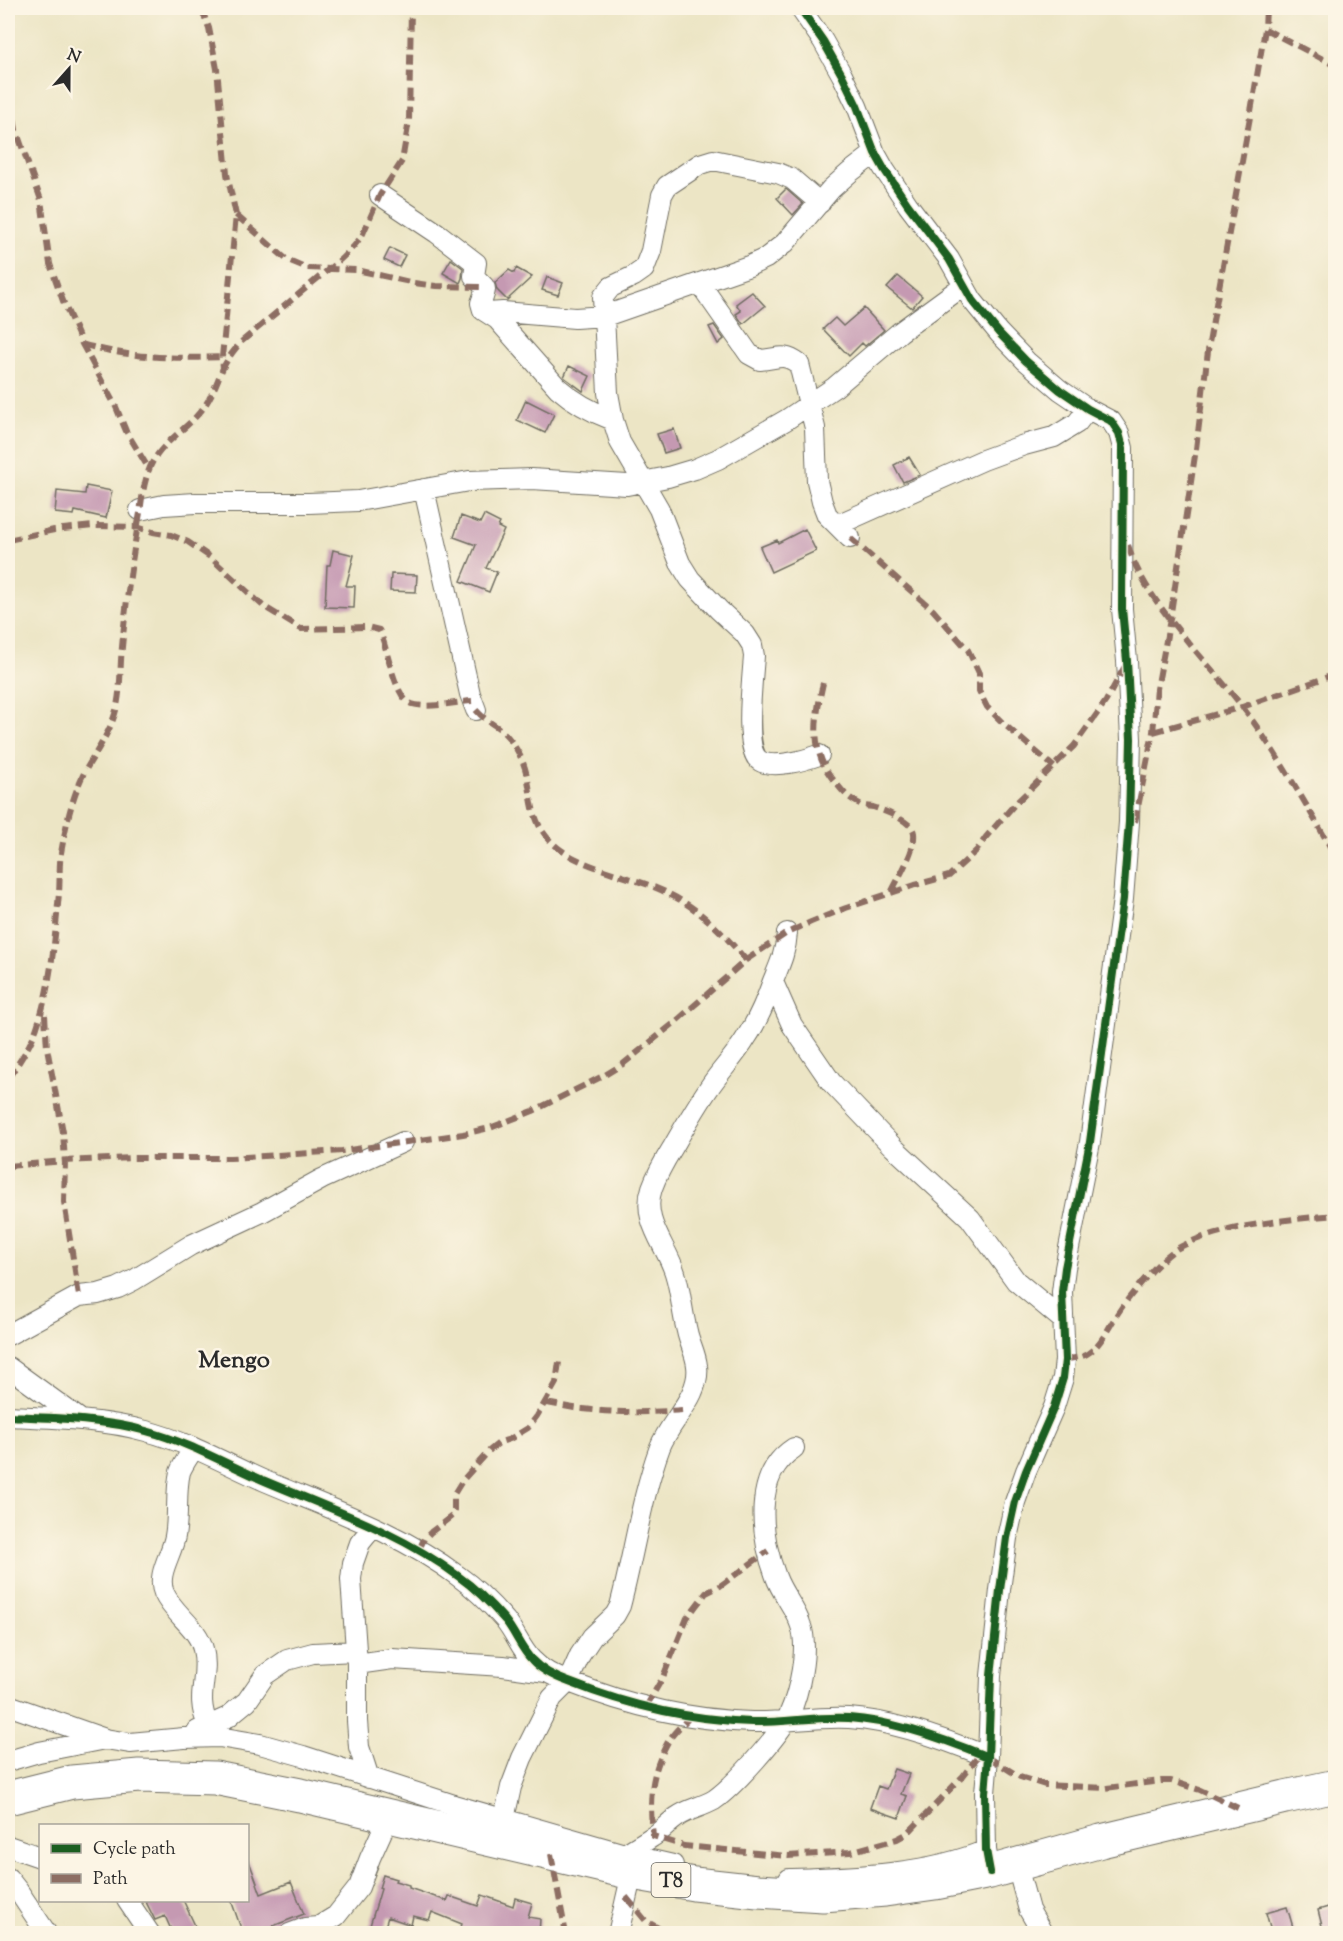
<svg xmlns="http://www.w3.org/2000/svg" width="1343" height="1941" font-family="'Sorts Mill Goudy',serif">
	<style>
		.building { fill: #c599b2 }
		.lines { fill: none; stroke-linecap: round; stroke-linejoin: round }
		.minor-casing { stroke: #6f6c61; stroke-width: 22 }
		.trunk-casing { stroke: #6f6c61; stroke-width: 35 }
		.minor { stroke: #fff; stroke-width: 20 }
		.trunk { stroke: #fff; stroke-width: 33 }
		.quiet { stroke: #8d6e63; stroke-width: 6; stroke-dasharray: 12 6; stroke-linecap: butt }
		.cycleway-casing { stroke: #fcf5e5; stroke-width: 11 }
		.cycleway { stroke: #1b5e20; stroke-width: 8 }
		.labels { text-anchor: middle; stroke-width: 5; stroke-linejoin: round; paint-order: stroke }
		.shield { fill: #fcf5e5; stroke: #6a6863; stroke-width: 1.5 }
		.shield-label { font-size: 20px; font-weight: bold; fill: #2b2b2b }
		.quarter-label { font-size: 24px; font-weight: bold; fill: #2b2b2b; stroke: #fcf5e5 }
	</style>
	<rect width="100%" height="100%" fill="#fcf5e5"/>
	<filter id="ink" filterUnits="userSpaceOnUse"><feTurbulence type="fractalNoise" baseFrequency=".0167" numOctaves="2"/><feDisplacementMap in="SourceGraphic" scale="12" xChannelSelector="R" yChannelSelector="G"/><feConvolveMatrix kernelMatrix="1 2 1 2 8 2 1 2 1" color-interpolation-filters="sRGB"/></filter>
	<filter id="wash" filterUnits="userSpaceOnUse"><feTurbulence type="fractalNoise" baseFrequency=".008" numOctaves="4" result="noise"/><feDisplacementMap in="SourceGraphic" scale="24" xChannelSelector="R" yChannelSelector="G"/><feGaussianBlur stdDeviation="1.35" result="paint"/><feColorMatrix in="noise" values="0 0 0 0 0 0 0 0 0 0 0 0 0 0 0 0 0 1.4 0 .05"/><feComposite in="paint" operator="in"/></filter>
	<g filter="url(#wash)">
		<rect width="100%" height="100%" fill="#ece5c5"/>
		<g id="blocks">
			<path class="building" d="M786,189L803,204L793,215L777,198Z
				M390,248L405,255L399,267L384,260Z
				M451,259L463,268L462,278L460,283L443,273Z
				M516,268L532,277L507,300L497,290L495,283L509,270L514,273Z
				M898,276L922,296L912,308L887,288Z
				M547,277L563,283L558,295L542,290Z
				M752,292L765,306L743,324L736,314L741,311L736,304Z
				M864,308L884,330L865,346L862,343L849,356L823,329L835,318L843,326Z
				M714,325L724,339L718,344L709,327Z
				M569,366L590,376L583,391L564,377Z
				M526,400L554,414L545,433L517,420Z
				M674,429L680,448L664,453L657,434Z
				M909,457L920,475L903,482L894,465Z
				M86,486L112,491L106,518L75,511L74,515L55,513L57,491L85,494Z
				M484,515L500,523L498,527L504,530L486,568L497,572L489,592L461,581L476,545L454,537L461,516L480,523Z
				M805,529L816,551L771,572L760,547L777,540L778,543Z
				M333,550L354,555L346,586H355L354,608L325,607L327,565H330Z
				M391,574L417,575L416,592L390,591Z
				M894,1769L909,1774L901,1794L907,1796L899,1818L870,1808L878,1786L886,1789Z
				M248,1861H249L261,1894L291,1882L304,1914L273,1926L275,1931L266,1934H243L231,1900H248Z
				M383,1875L396,1879L395,1881L409,1885V1888L447,1901L449,1896L478,1906L482,1895L513,1906L515,1898L532,1903L528,1917L540,1919L539,1934H459L462,1924L432,1912L429,1920L413,1916L411,1925L388,1917L383,1933L369,1929L381,1889L379,1888Z
				M145,1900H183L199,1934H173L165,1916L155,1920Z
				M1335,1905V1934H1324L1318,1910Z
				M1287,1907L1295,1934H1272L1266,1913Z"/>
		</g>
	</g>
	<g filter="url(#ink)">
		<use href="#blocks" fill-opacity="0" stroke="#6f6c61" stroke-width="1.5"/>
		<g class="lines">
			<defs>
				<path id="minor" d="M800,8L823,41L842,75L857,106L875,153L884,169L908,205L949,259L972,300L999,333L1026,361L1060,390L1088,409L1111,421L1119,433L1123,448L1122,609L1127,661L1131,739L1129,822L1123,899L1090,1142L1065,1268L1062,1292L1065,1360L1063,1378L1054,1407L1026,1471L1015,1502L1007,1538L1000,1590L991,1676L988,1757L985,1793L986,1850L990,1872
					M380,195L437,233L476,263L474,276C486,290 488,284 481,303L483,310L497,319L558,388C575,403 592,412 613,420
					M700,284L749,354L760,360C778,359 783,352 799,364L815,428L817,481L822,502L827,515L850,538
					M488,313L503,312L575,318L605,316L749,266L766,258L785,243L831,189L849,173L875,153
					M424,489L470,694L476,710
					M140,510L164,505L196,503H309L358,501L469,481L532,479L627,485L668,477L695,469L718,459L786,420L835,387L900,332L963,286
					M837,525L983,460L1024,445L1054,437L1077,423L1088,409
					M819,755C805,760 774,769 760,761C743,751 753,674 754,656L752,645L745,634L719,610L690,579L680,563L659,509L620,442L613,420L608,393L603,297L611,287L634,276L644,269L651,251L662,195L667,186L700,164L713,160L778,173L792,179L820,203
					M773,982L792,1025L831,1082L893,1147L970,1218L1016,1281L1063,1320
					M8,1335L79,1296L98,1294L118,1288L134,1280L191,1245L262,1212L322,1179L403,1142
					M8,1367L81,1420
					M8,1416C53,1418 102,1419 146,1431C188,1442 226,1464 265,1481C331,1509 401,1533 458,1576C475,1588 491,1604 505,1620C515,1632 521,1649 532,1660C542,1671 555,1677 569,1682C627,1705 690,1720 752,1722C784,1723 817,1716 849,1718C894,1721 947,1740 988,1757
					M194,1448C189,1456 183,1464 180,1472C175,1493 179,1515 175,1536C172,1555 156,1574 164,1593C173,1614 198,1627 203,1649C210,1677 194,1695 208,1725
					M357,1664L392,1659L503,1666L546,1672
					M8,1705L105,1739L130,1743L184,1738L219,1737L260,1744L303,1756L454,1805L625,1854L673,1865
					M197,1731L228,1717L236,1710L247,1701L265,1675L287,1660L313,1653L356,1651
					M8,1761L39,1752L105,1739
					M369,1778L359,1747L357,1721V1664L351,1579L353,1563L360,1543L373,1527
					M504,1819L511,1787L522,1758L552,1698L568,1682L580,1655L592,1637L615,1615L620,1606C634,1554 641,1498 660,1447C670,1421 701,1395 697,1366C696,1354 689,1342 687,1331C682,1312 681,1292 675,1273C666,1244 641,1221 652,1188C657,1174 665,1160 673,1147C685,1126 697,1105 711,1085C722,1069 736,1055 746,1038C758,1020 766,1001 773,981C780,964 786,951 787,933
					M8,1846L40,1857
					M625,1854C634,1848 643,1843 652,1837C661,1832 668,1823 677,1817C688,1809 702,1807 714,1800C733,1787 779,1736 789,1715C799,1693 809,1649 801,1626C796,1609 782,1594 776,1577C761,1537 752,1475 794,1448
					M1017,1866L1029,1910L1043,1934
					M8,1878L19,1892L47,1934
					M789,1879C851,1877 928,1875 986,1850
					M127,1900L150,1934
					M289,1934L305,1928L318,1927L336,1916L359,1887L370,1858L389,1816
					M618,1934L632,1873"/>
				<path id="trunk" d="M8,1798L72,1782L139,1776L215,1778L300,1795L632,1873L694,1884L758,1891L823,1895L885,1890L935,1883L990,1872L1101,1841L1285,1797L1336,1786"/>
			</defs>
			<use href="#minor" class="minor-casing"/>
			<use href="#trunk" class="trunk-casing"/>
			<use href="#minor" class="minor"/>
			<use href="#trunk" class="trunk"/>
			<path class="quiet" d="M201,8L209,28L217,69L227,174L236,215L222,357L223,368
				M1265,29L1336,66
				M8,84L16,130L41,200L50,264L63,301L82,344L116,407L126,431L149,469
				M236,215L286,259L307,268L357,270L414,283L436,286L485,287
				M82,344C128,358 175,359 222,357
				M850,538L933,610L968,650L979,673V691L987,707L1005,725L1054,767
				M8,540L54,530L93,526L137,527L153,532L171,535L188,542L210,557L263,606L301,629L368,627L379,630C388,647 394,699 412,704C428,709 456,702 472,701
				M1128,545C1144,602 1208,661 1244,709C1279,756 1307,806 1336,857
				M823,683C815,719 809,753 836,783C843,792 849,799 860,804C864,807 868,806 873,807C885,811 912,821 914,833C916,850 898,878 891,893
				M476,710C482,717 487,720 494,725C504,731 512,741 518,752C538,787 521,821 561,850C591,871 638,877 671,895C701,910 725,935 746,960
				M1153,732L1242,707L1336,674
				M1135,822L1153,732L1157,689L1170,619L1196,449L1209,343L1250,117L1265,29L1266,8
				M45,1015L47,1048L63,1132L65,1161L64,1202L79,1296
				M8,1078C19,1063 31,1045 37,1027C51,985 55,938 59,893C60,880 59,866 61,853C66,825 72,796 85,771C97,750 112,730 117,706C121,686 120,667 122,647C126,603 132,557 140,513C142,496 145,475 153,461C165,441 186,429 200,412C212,398 216,383 223,368C228,358 234,350 241,342L341,259L354,246L362,236L380,195L402,161L409,121L411,8
				M8,1166L65,1161L133,1158H230L342,1151L463,1134L490,1128L533,1111L605,1075L623,1064L673,1024L746,960L787,933L811,922L846,908L915,885L949,876L977,850L986,837L1014,805L1074,746L1106,701L1126,664
				M1065,1360C1072,1358 1080,1358 1087,1354C1102,1345 1110,1324 1120,1310C1131,1294 1159,1260 1175,1250C1213,1226 1291,1219 1336,1215
				M546,1403C559,1405 571,1408 583,1409C616,1413 649,1413 682,1410
				M419,1550L424,1539L431,1532L452,1516L454,1510V1494L462,1481L490,1450L500,1442L510,1439L528,1428L537,1416L556,1383L559,1362
				M646,1707L663,1677L687,1618L696,1606L706,1593L720,1586L768,1551
				M692,1715C684,1723 675,1731 669,1740C650,1774 649,1799 653,1836L684,1846L788,1856L850,1852L897,1839L908,1833L963,1776L980,1754
				M988,1757L1020,1777L1045,1785L1106,1788L1161,1781H1171L1200,1790L1238,1808
				M551,1854L566,1934
				M626,1897L646,1921L669,1934"/>
			<defs>
				<path id="cycleway" d="M800,8L823,41L842,75L857,106L875,153L884,169L908,205L949,259L972,300L999,333L1026,361L1060,390L1088,409L1111,421L1119,433L1123,448L1122,609L1127,661L1131,739L1129,822L1123,899L1090,1142L1065,1268L1062,1292L1065,1360L1063,1378L1054,1407L1026,1471L1015,1502L1007,1538L1000,1590L991,1676L988,1757L985,1793L986,1850L990,1872
					M8,1416C53,1418 102,1419 146,1431C188,1442 226,1464 265,1481C331,1509 401,1533 458,1576C475,1588 491,1604 505,1620C515,1632 521,1649 532,1660C542,1671 555,1677 569,1682C627,1705 690,1720 752,1722C784,1723 817,1716 849,1718C894,1721 947,1740 988,1757"/>
			</defs>
			<use href="#cycleway" class="cycleway-casing"/>
			<use href="#cycleway" class="cycleway"/>
		</g>
	</g>
	<g class="labels">
		<rect class="shield" x="651.5" y="1863" width="39" height="34" rx="4.5"/>
		<g class="shield-label">
			<text x="671" y="1887">T8</text>
		</g>
		<g class="quarter-label">
			<text x="234" y="1367">Mengo</text>
		</g>
	</g>
	<rect width="1343" height="1941" fill="none" stroke="#fcf5e5" stroke-width="30"/>
	<rect x="39" y="1824" width="210" height="78" fill="#fcf5e5" stroke="#a8a49b" stroke-width="1.5"/>
	<rect x="51" y="1844" width="30" height="9" fill="#1b5e20" stroke="#a8a49b" stroke-width="1.5"/>
	<text x="93" y="1854" font-size="18" fill="#2b2b2b">Cycle path</text>
	<rect x="51" y="1874" width="30" height="9" fill="#8d6e63" stroke="#a8a49b" stroke-width="1.5"/>
	<text x="93" y="1884" font-size="18" fill="#2b2b2b">Path</text>
	<g transform="translate(69 69) rotate(21)" stroke="#fcf5e5" stroke-width="4.5" paint-order="stroke">
	<path d="M0-4.5L10 22L0 15L-10 22Z" fill="#2b2b2b"/>
	<text y="-9" font-size="16" font-weight="bold" text-anchor="middle" fill="#2b2b2b">N</text>
	</g>
</svg>
